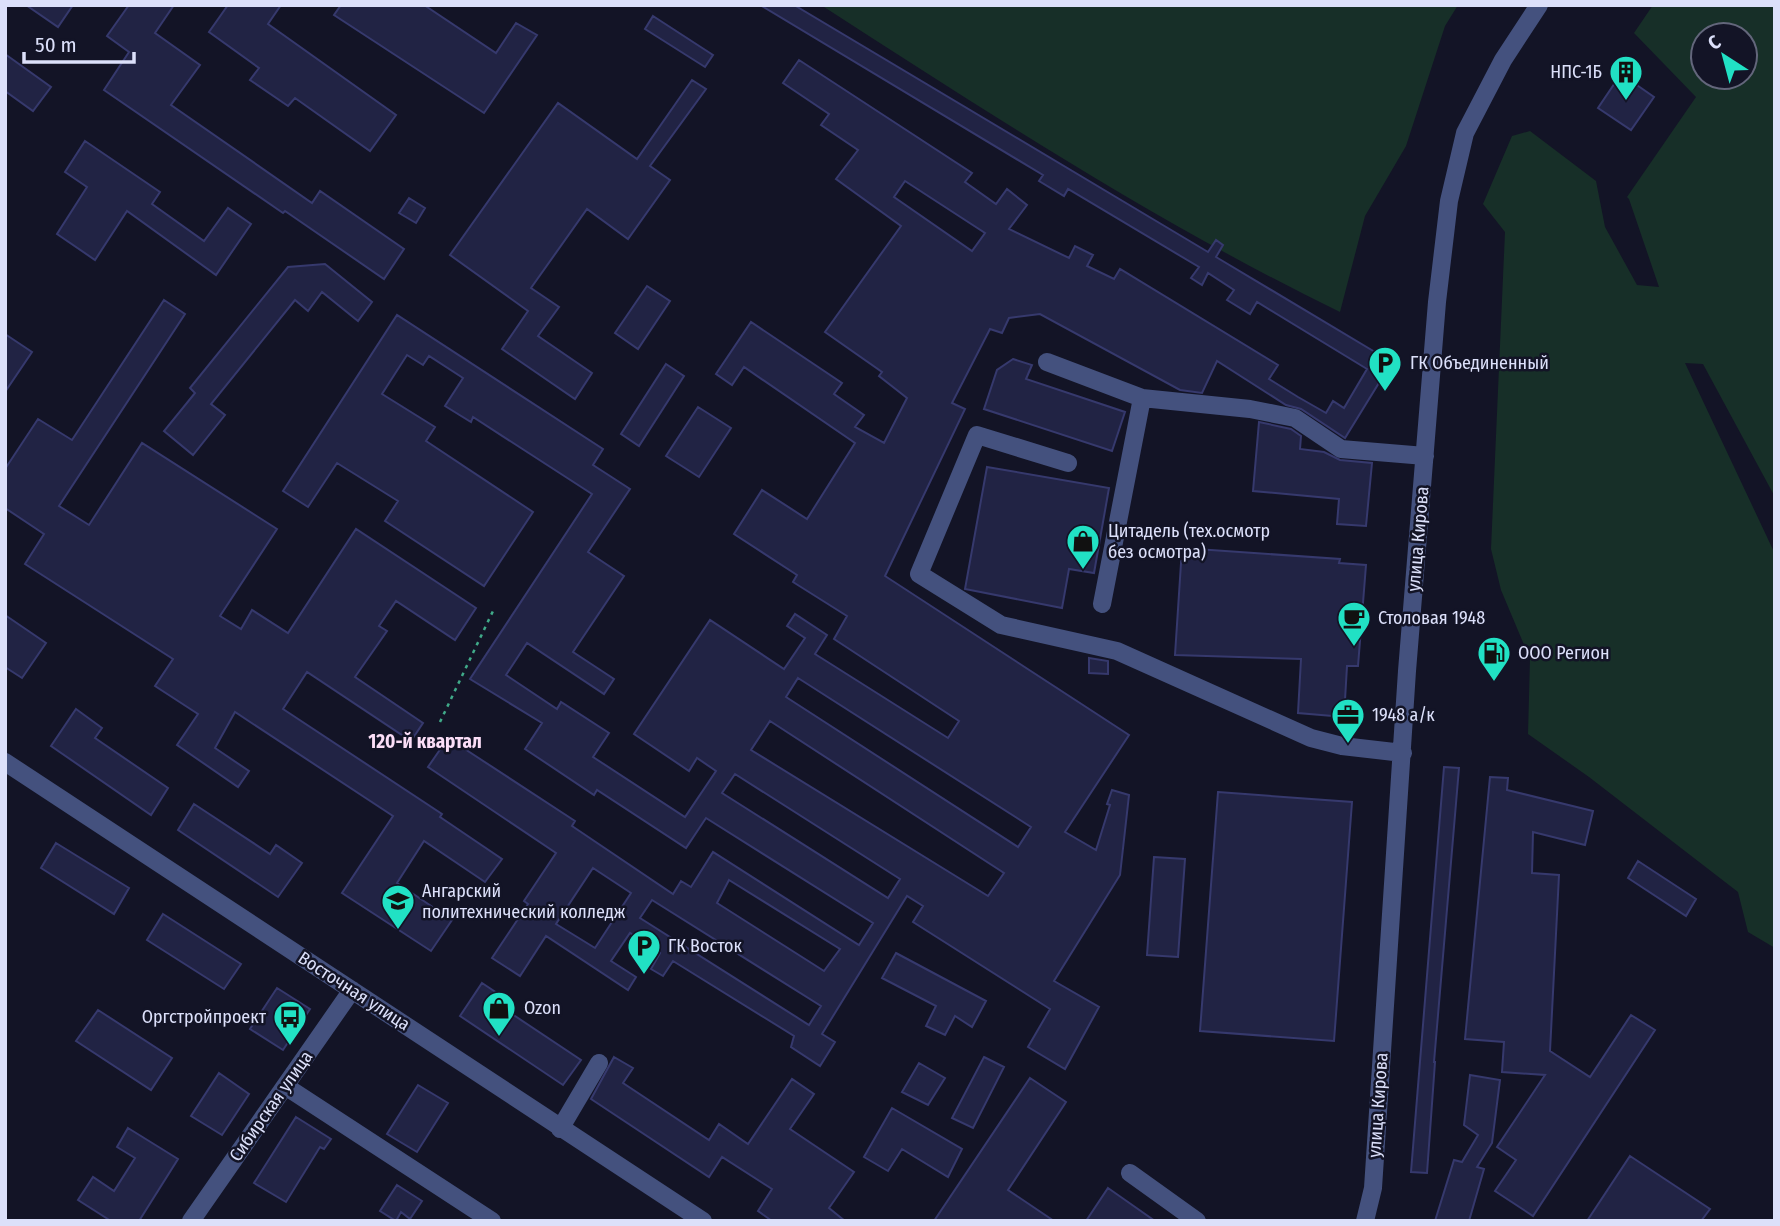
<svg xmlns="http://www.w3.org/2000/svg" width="1780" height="1226" font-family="'Fira Sans Condensed',sans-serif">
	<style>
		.green { fill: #172f28; fill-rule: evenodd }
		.building { fill: #212344; stroke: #36396d; stroke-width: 2; fill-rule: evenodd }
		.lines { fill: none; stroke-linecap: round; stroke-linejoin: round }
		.path { stroke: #40aa89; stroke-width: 2.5; stroke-dasharray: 3.5 5; stroke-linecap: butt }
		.minor { stroke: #44517e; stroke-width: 18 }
		.labels { text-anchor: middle; stroke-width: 5; stroke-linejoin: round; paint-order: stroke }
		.poi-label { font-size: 18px; fill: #dce0fa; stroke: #131426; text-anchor: start }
		.street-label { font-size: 18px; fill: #dce0fa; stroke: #131426 }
		.neighbourhood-label { font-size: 19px; font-weight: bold; fill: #fbdef7; stroke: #131426 }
	</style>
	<rect width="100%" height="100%" fill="#131426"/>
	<path class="green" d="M821,5H1458L1445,26L1406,146L1365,216L1340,312C1159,224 990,114 821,5Z
		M1653,5H1775V497L1703,364L1685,363L1775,554V948L1748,932L1738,892L1589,777L1528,734L1530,659L1501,590L1491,549L1505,232L1483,204L1512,136L1530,131L1596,181L1605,227L1637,285L1659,287L1629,199L1627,197L1696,97L1634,33ZM1703,35H1745V77H1703Z"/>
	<path class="building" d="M26,5H73L58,27Z
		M129,5H174L155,33L200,65L171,105L312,203L320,191L404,249L384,279L285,211L283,213L104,90L129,52L107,36Z
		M228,5H281L268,24L396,115L370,151L295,98L288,106L250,80L259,68L209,32Z
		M341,5H424L496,53L516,23L537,35L484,113L334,15Z
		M760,5H794L1208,252L1216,240L1223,245L1216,257L1395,364L1385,380L1382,378L1345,438L1301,409L1286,405L1217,361L1202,393L1180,390L1040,314L1009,318L1002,333L990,329L952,403L965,409L885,576L1129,735L1065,832L1096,850L1110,805L1107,804L1112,790L1129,795L1120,875L1054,981L1099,1007L1065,1069L1028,1047L1050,1009L913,922L923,906L907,896L822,1034L835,1042L820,1066L791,1047L794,1036L673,961L663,976L651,969L660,953L630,933L611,961L636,977L628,990L546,936L520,976L492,958L528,904L524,901L556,853L428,767L448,738L575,821L572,826L673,894L681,881L691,887L713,852L859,945L873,923L706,818L686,848L597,790L594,795L525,749L542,723L470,679L592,494L473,417L471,422L445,406L463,378L429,356L423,365L407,355L382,394L435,427L426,441L533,512L484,586L385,521L398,501L337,463L308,507L283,491L397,315L603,449L593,465L630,489L588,552L624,576L573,652L614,679L604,694L527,643L506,675L557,709L561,702L609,733L593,757L685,817L716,771L697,758L689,771L634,734L710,620L784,669L805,638L787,626L795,614L827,635L815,654L948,738L959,721L834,639L847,616L793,582L797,575L734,534L762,490L807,519L855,443L744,367L732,385L716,374L751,322L842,383L834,394L864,415L855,427L884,443L907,398L879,376L882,372L825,332L901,226L836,179L858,150L821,125L829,114L783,83L799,60L972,173L965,182L996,204L1007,189L1027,205L1009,229L1069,258L1075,246L1093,255L1087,266L1114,279L1120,269L1278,365L1269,379L1298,397L1326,413L1333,401L1344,408L1367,369L1257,302L1250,314L1227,300L1234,290L1208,273L1202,285L1191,278L1199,267L1068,189L1064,196L1039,181L1043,175ZM905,181L985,233L972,251L894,197ZM798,678L1031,827L1018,847L786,697ZM770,721L1004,873L988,896L751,750ZM735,774L900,879L888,898L722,793ZM593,868L631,893L595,948L556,924ZM729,880L840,949L824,971L717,903ZM652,900L821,1006L809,1025L640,918Z
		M653,16L713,55L705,67L645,29Z
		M5,54L51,87L33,111L5,91Z
		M1621,74L1654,97L1631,130L1598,108Z
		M692,80L706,89L650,166L670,180L628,239L587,209L531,288L559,307L538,336L592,373L575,399L502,349L528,311L450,255L558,103L637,159Z
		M85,141L160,192L152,204L204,241L228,208L251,224L216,275L127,211L95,260L57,234L87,187L65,172Z
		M409,198L425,208L416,223L399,213Z
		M325,264L372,302L358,321L322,292L308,311L295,300L211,404L225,415L193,455L164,431L195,393L190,388L288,267Z
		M647,286L670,301L638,349L615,333Z
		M164,300L185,314L59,506L89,525L142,443L277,529L220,616L241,629L252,610L288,633L356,529L476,608L455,640L396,601L379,626L387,631L355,677L423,723L411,741L307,672L283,709L442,814L440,817L502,859L485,882L424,841L397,883L452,920L431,951L342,893L393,816L235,712L215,748L249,771L238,787L177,745L198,714L155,686L173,659L25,564L44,534L5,508V469L38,419L72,440Z
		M5,334L32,352L5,392Z
		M1013,359L1032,365L1026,379L1125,412L1112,451L984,409L997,370Z
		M666,364L684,376L639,446L621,434Z
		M698,407L731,428L699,477L666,456Z
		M1259,422L1291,429L1301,436L1300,449L1324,452L1340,460L1372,463L1366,526L1337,524L1339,499L1253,491Z
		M987,467L1109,488L1094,573L1069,569L1062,608L965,589Z
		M1182,548L1340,559L1339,563L1366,565L1358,666H1347L1344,717L1298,713L1301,659L1175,655Z
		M5,615L46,643L22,678L5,667Z
		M1089,658L1108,661V674L1089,673Z
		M76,709L102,728L95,738L168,788L151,815L51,746Z
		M1444,767L1459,768L1434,1062H1435L1427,1173L1411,1172Z
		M1490,777L1508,778L1507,790L1593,811L1585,845L1533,832L1532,873L1559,875L1550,1051L1590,1077L1631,1015L1655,1030L1533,1216L1495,1191L1516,1160L1497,1147L1545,1075L1502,1072L1504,1042L1465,1039Z
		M1218,792L1352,802L1334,1041L1200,1031Z
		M194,804L270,854L276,845L302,863L278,897L178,830Z
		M56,843L129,888L114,914L41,868Z
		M1154,857L1185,859L1178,957L1147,955Z
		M1638,861L1696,899L1686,916L1628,878Z
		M163,914L241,964L224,989L147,940Z
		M896,953L986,1001L972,1027L955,1016L945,1035L926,1026L936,1006L882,978Z
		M482,983L506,999L500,1006L581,1060L563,1085L460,1016Z
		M277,988L310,1009L283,1050L250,1029Z
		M98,1010L172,1058L151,1090L76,1041Z
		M614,1057L633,1068L623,1083L709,1140L719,1124L748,1144L792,1079L814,1094L790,1129L854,1172L829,1208L845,1221H772L758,1211L772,1189L722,1157L709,1177L591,1099Z
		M984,1057L1004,1067L973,1128L952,1118Z
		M919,1063L945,1078L928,1105L902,1092Z
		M219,1073L249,1094L222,1135L191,1116Z
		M1470,1075L1500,1080L1492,1143L1477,1167L1484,1169L1469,1221H1435L1454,1160L1462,1162L1478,1135L1464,1125Z
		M1030,1078L1066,1102L1008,1190L1054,1221H934Z
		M418,1085L448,1103L417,1152L387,1134Z
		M892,1108L962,1149L948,1177L902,1149L888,1171L864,1157Z
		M296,1117L331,1139L324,1149L320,1147L286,1202L254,1183Z
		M128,1128L178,1159L139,1221H111L78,1200L93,1177L114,1191L135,1158L117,1147Z
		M1630,1156L1710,1209L1701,1221H1587Z
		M397,1185L422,1201L410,1219L401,1212L396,1221L380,1211Z
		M1108,1188L1155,1221H1086Z"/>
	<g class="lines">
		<path class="path" d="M440,722L493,611"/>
		<path class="minor" d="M1047,362L1142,398L1102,604
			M1142,398L1250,409L1295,418L1341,449L1425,456
			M1068,463L977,435L919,574L1001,625L1117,651L1311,738L1342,746L1403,753
			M5,762L703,1221
			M285,1086L492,1221
			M560,1129L599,1063
			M1130,1173L1197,1221
			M191,1221L352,990
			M1365,1221L1373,1188L1407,671L1437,302L1449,201L1465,133L1503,60L1539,5"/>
	</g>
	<defs>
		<symbol id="building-pin" viewBox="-11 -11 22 30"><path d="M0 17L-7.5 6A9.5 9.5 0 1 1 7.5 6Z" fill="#21e1c4" stroke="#131426"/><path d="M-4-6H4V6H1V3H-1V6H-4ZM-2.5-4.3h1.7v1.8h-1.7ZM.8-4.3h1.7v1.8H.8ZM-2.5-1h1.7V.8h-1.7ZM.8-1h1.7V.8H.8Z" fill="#111"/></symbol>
		<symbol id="parking-pin" viewBox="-11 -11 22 30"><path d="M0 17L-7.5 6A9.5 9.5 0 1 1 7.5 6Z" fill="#21e1c4" stroke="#131426"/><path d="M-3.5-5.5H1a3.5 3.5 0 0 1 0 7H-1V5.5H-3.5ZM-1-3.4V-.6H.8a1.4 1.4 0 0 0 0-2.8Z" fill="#111"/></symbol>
		<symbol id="shop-pin" viewBox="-11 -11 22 30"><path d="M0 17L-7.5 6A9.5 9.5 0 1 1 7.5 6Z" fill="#21e1c4" stroke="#131426"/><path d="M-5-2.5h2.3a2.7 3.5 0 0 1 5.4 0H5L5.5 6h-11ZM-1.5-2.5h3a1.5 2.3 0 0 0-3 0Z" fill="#111"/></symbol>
		<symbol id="cafe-pin" viewBox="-11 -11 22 30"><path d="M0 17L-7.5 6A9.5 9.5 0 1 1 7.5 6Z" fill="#21e1c4" stroke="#131426"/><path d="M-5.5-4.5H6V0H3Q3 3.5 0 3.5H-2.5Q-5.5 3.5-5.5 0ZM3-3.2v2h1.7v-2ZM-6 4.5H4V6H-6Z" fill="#111"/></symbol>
		<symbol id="fuel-pin" viewBox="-11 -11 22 30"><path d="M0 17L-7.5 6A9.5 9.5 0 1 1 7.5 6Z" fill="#21e1c4" stroke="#131426"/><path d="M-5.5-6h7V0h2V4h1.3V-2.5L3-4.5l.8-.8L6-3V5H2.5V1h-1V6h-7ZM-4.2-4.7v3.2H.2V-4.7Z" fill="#111"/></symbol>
		<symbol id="office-pin" viewBox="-11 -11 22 30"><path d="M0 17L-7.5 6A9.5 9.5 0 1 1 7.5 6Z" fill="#21e1c4" stroke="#131426"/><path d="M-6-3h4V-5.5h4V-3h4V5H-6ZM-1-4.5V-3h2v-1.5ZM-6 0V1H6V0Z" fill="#111"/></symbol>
		<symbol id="school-pin" viewBox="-11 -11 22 30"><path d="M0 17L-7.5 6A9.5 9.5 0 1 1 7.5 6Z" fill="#21e1c4" stroke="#131426"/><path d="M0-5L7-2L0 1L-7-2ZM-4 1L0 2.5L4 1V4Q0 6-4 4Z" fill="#111"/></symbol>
		<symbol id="bus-pin" viewBox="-11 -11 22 30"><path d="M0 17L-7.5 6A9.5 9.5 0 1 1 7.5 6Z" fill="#21e1c4" stroke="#131426"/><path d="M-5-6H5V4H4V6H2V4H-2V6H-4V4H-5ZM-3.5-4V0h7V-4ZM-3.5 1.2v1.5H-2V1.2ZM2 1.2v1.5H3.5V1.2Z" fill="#111"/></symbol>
	</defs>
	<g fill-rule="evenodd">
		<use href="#building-pin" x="1607" y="53" width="38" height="52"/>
		<use href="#parking-pin" x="1366" y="344" width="38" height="52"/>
		<use href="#shop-pin" x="1064" y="522" width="38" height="52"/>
		<use href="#cafe-pin" x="1335" y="599" width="38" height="52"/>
		<use href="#fuel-pin" x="1475" y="634" width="38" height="52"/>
		<use href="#office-pin" x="1329" y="696" width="38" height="52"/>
		<use href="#school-pin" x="379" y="882" width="38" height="52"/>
		<use href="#parking-pin" x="625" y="927" width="38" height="52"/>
		<use href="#shop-pin" x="480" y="989" width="38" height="52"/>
		<use href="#bus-pin" x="271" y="998" width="38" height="52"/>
	</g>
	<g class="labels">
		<g class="poi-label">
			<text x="1602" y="78" text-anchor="end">НПС-1Б</text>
			<text x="1410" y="369">ГК Объединенный</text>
			<text x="1108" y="537">Цитадель (тех.осмотр<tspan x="1108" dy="21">без осмотра)</tspan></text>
			<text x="1378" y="624">Столовая 1948</text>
			<text x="1518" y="659">ООО Регион</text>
			<text x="1372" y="721">1948 а/к</text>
			<text x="422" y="897">Ангарский<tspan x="422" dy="21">политехнический колледж</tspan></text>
			<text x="668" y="952">ГК Восток</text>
			<text x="524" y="1014">Ozon</text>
			<text x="266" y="1023" text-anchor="end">Оргстройпроект</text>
		</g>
		<g class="street-label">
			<text transform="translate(1418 539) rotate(-85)" y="6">улица Кирова</text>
			<text transform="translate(354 991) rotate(33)" y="6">Восточная улица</text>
			<text transform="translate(1378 1105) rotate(-86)" y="6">улица Кирова</text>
			<text transform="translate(271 1106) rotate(-55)" y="6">Сибирская улица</text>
		</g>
		<g class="neighbourhood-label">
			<text x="425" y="748">120-й квартал</text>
		</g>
	</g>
	<rect width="1780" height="1226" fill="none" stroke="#dce0fa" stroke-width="14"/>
	<g transform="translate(1724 56) rotate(324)"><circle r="33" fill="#131426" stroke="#63667b" stroke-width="2"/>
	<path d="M0-5L12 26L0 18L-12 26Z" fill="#21e1c4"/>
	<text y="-10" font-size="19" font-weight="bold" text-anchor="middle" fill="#dce0fa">С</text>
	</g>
	<path d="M24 52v10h110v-10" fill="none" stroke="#dce0fa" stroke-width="3.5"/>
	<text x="35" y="52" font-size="21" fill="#dce0fa" stroke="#131426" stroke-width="5" paint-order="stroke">50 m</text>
</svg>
